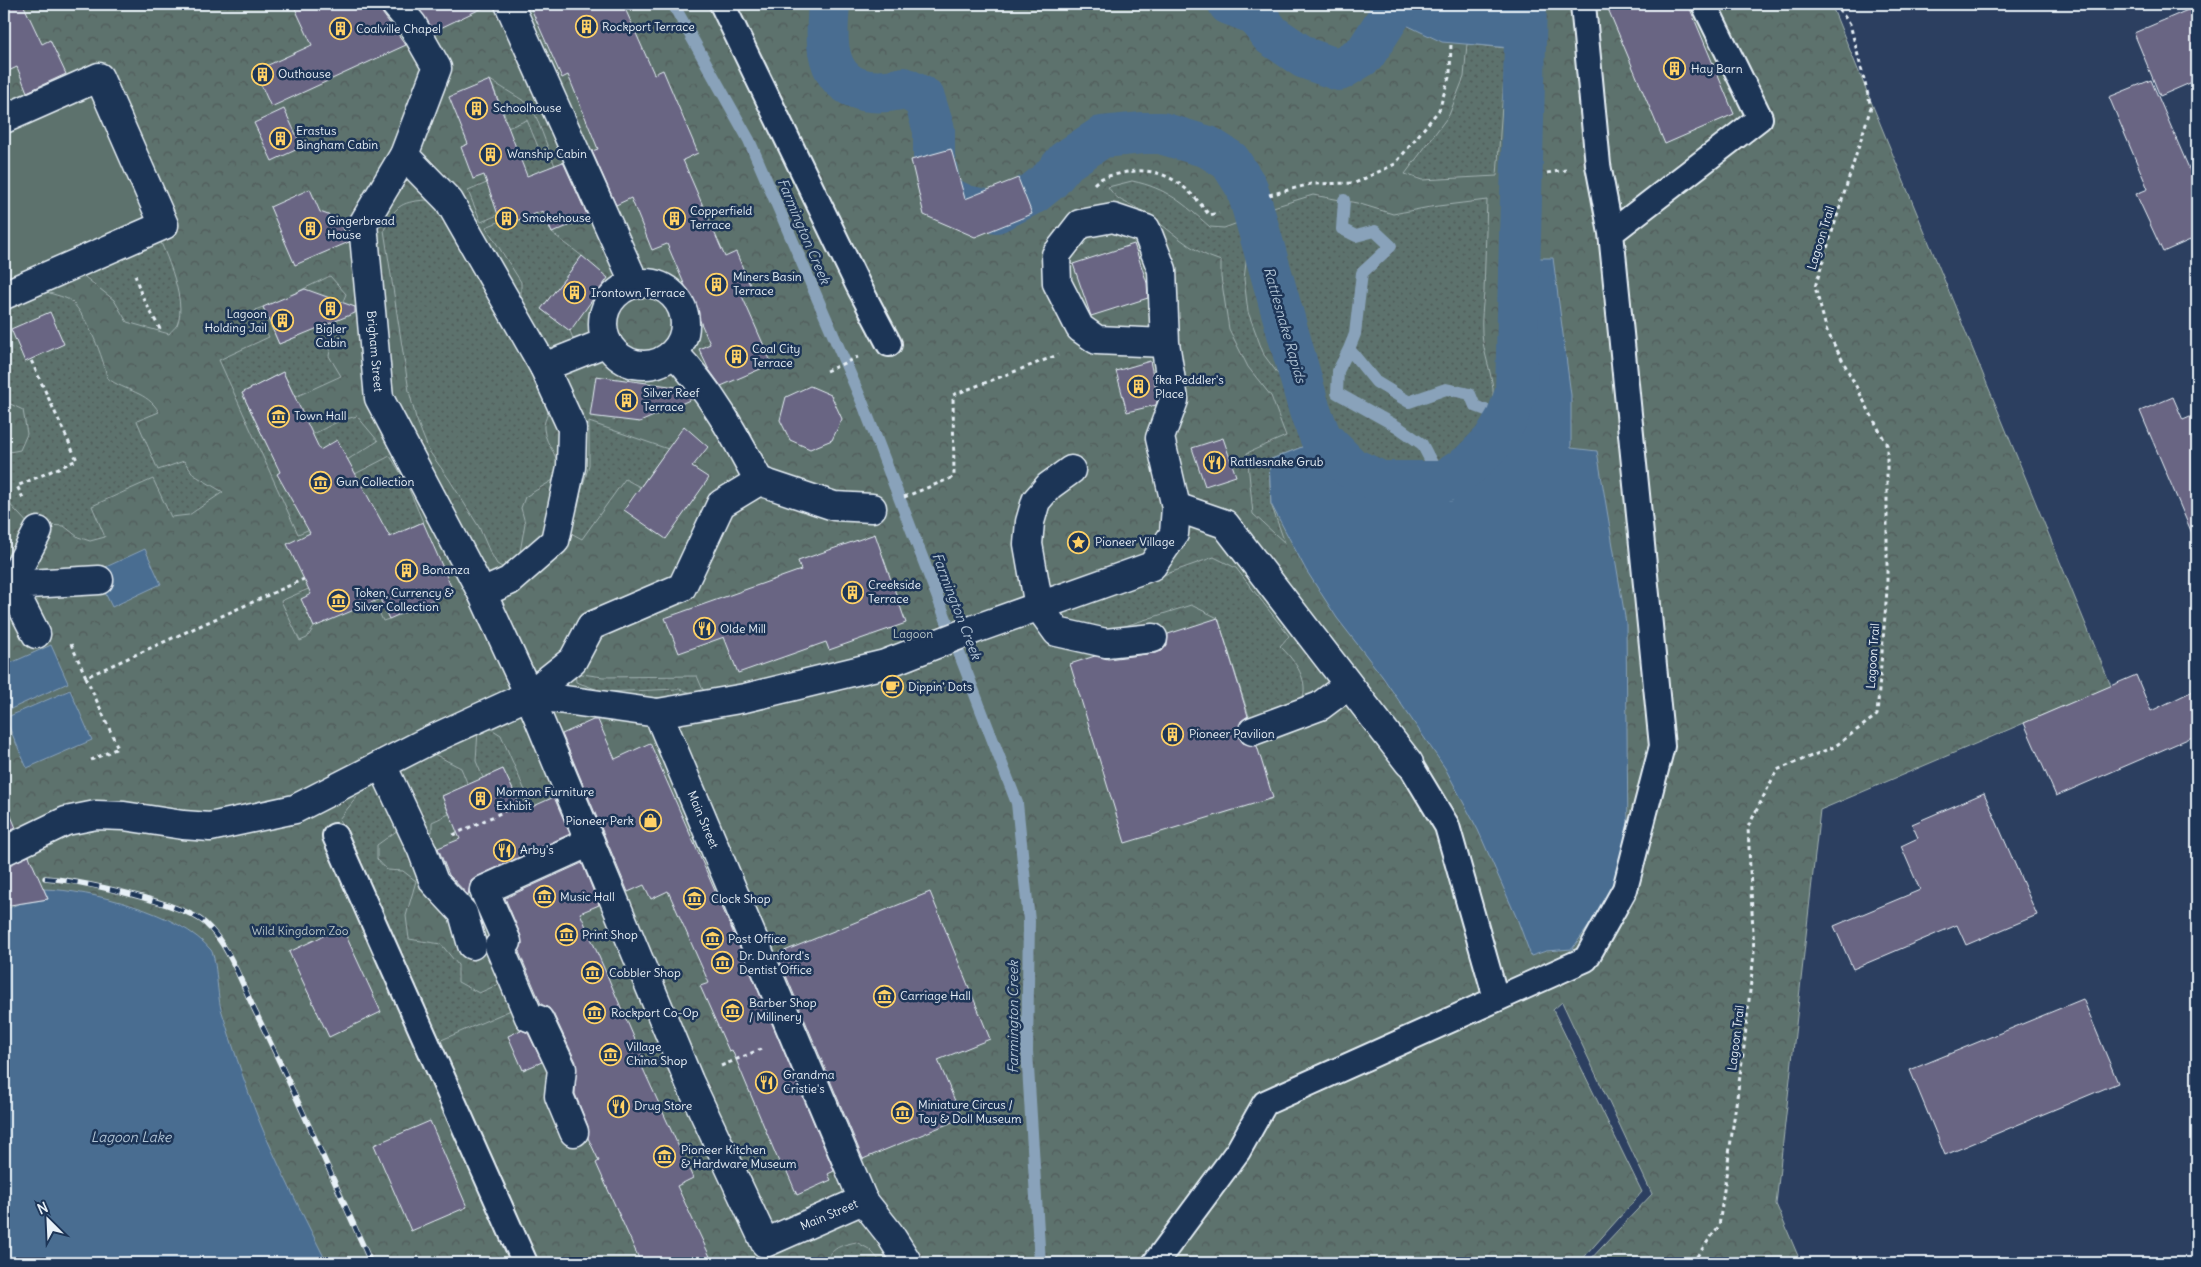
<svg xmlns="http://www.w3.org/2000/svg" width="2201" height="1267" font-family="Delius,sans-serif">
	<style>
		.forest { fill: url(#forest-crowns); stroke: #a2b2b2 }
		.garden { fill: url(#garden-dots); stroke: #a2b2b2 }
		.pitch { fill: #5d726d; stroke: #a2b2b2 }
		.water { fill: #496d91; stroke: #89a2ba }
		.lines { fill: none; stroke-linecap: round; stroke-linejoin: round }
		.stream { stroke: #89a2ba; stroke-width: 12 }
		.canal { stroke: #496d91; stroke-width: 42 }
		.building { fill: #696583; stroke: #e8f1f8 }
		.service-casing { stroke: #e8f1f8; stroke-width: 28 }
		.pedestrian-casing { stroke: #e8f1f8; stroke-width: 31 }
		.path { stroke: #e8f1f8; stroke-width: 3; stroke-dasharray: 4 4; stroke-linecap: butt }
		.service { stroke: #1d3557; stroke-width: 24 }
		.pedestrian { stroke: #1d3557; stroke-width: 28 }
		.rail-casing { stroke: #e8f1f8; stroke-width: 5.5 }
		.rail { stroke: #1d3557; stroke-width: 4; stroke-dasharray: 11; stroke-linecap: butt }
		.labels { text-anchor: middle; stroke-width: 5; stroke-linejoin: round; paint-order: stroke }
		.poi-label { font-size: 12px; fill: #e8f1f8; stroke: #1d3557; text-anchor: start }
		.street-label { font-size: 12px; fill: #e8f1f8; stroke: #1d3557 }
		.park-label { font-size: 12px; fill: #b7c5c7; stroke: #1d3557 }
		.water-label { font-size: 14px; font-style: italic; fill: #b0c3d4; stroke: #1d3557 }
	</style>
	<defs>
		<pattern id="forest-crowns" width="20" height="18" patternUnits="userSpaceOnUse" patternTransform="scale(1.25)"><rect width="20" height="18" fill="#5d726d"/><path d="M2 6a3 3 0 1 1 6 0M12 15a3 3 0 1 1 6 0" fill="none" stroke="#505b5a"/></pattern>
		<pattern id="garden-dots" width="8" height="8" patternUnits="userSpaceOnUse" patternTransform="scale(1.25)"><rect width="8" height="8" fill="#5d726d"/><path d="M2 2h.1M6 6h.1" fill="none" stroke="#505b5a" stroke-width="1.8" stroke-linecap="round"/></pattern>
	</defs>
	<rect width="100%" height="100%" fill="#2c3f60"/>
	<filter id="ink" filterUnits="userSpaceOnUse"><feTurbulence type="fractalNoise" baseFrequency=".02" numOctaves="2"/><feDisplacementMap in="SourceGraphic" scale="10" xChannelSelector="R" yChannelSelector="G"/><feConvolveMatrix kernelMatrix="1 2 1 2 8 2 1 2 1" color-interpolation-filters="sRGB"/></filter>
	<g filter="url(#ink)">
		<path class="forest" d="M4,4H1831L2111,686L1820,810L1776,1204L1801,1263H1587L1652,1194L1562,1002L1553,1010L1642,1192L1579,1263H4Z"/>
		<path class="garden" d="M1467,44L1506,48L1497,176L1422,180L1405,174L1449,115L1464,77Z
			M490,80L532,106L555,166L529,176L552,233L582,256L541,309L570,331L574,341L546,352L521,317V282L486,227L501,221L498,215L481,222L468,191L503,176L501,170L541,154L527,120L488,136L466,138L464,135L506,118Z
			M1132,181C1167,188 1184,204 1210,227L1224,228L1246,220L1248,246L1244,279L1248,312L1264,355L1298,401L1307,445L1269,460L1271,504L1285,543L1253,514L1247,453L1286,436L1271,396L1248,367L1229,329L1221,277V261C1188,251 1171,229 1142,211C1126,201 1120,204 1108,187Z
			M1313,195L1357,203L1393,214L1430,207L1487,200C1486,231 1485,261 1484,292C1483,305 1481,320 1482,333C1483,352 1491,370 1493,389C1496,434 1451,470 1409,468C1363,465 1348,448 1328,411L1270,208Z
			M426,200L443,206L548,403C550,416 543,420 544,429C546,448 561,454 558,477L525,497L521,508L525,523L518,564L510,572L497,564L489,550L479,527L449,479L429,451L416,418L409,391L384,230C395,207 399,202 426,200Z
			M150,219C161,242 189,300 177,325C175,328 171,331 169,334L127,322L114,300L80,273Z
			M330,276L346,294L336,319L329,356L341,376L295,397L283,372L242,393L272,455L339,421L357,416L378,441L347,460L355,474L390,456L405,480L423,522L359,550L389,619L383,621L362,573L302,599L314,627L307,638L300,641L281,601L363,565L341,516L298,534L219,360L269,337L255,310L263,307L279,344L303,334L287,297Z
			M47,292C54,295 67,297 72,302C87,317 104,358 107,378C126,392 147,391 159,412L137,421L158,470L184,461L194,475L223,492L189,515L171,517L153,479L92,506L105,537L90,541L78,537L64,526L47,525L32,528L4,498V453L20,450L27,434L23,410L4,401V307Z
			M589,422L668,449L640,487L625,479L582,539L569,532L589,465Z
			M1214,557L1236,568L1289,636L1280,646C1295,661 1311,681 1301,703L1251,723L1218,618L1191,605L1103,633H1079L1054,614Z
			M575,673L603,677L697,676L703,690L710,692L695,694L679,689L604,692L576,682Z
			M488,727L501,735L529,800L519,803L503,769L483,778L476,761L478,730Z
			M432,753L461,768L468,785L442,796L449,814L432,822V832L413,840L398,830L377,845V859L387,870L403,871L416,881L406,916L409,939L441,944L458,965V982L479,993L506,981L518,1007L439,1041L339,819L371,780Z
			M856,1242L869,1249L882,1263H825C833,1247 839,1246 856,1242Z"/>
		<path class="pitch" d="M92,89L150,219L4,283V128Z"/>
		<path class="water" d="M1362,4H1535L1534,50L1442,42Z
			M1533,258H1553L1571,395V448L1597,451L1626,623L1628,836L1610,897L1572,949L1546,951L1531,956L1518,921L1478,830L1445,768L1382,676L1337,618L1306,570L1271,504L1269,460L1307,445L1335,477L1373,495L1409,501L1449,496L1490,468L1517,431L1528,386Z
			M145,549L161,584L112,607L95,572Z
			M51,645L68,683L4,712V666Z
			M70,690L92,740L27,768L5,718Z
			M44,889C90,890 181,913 211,950C217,958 217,999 222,1012C235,1053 249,1098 266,1137C285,1180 306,1221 327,1263H4V910L18,904L48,899Z"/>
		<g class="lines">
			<path class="stream" d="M673,4L749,140L863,404L1017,803L1029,921L1027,1051L1040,1263
				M1344,200L1342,229L1356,236L1375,231L1391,246L1362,273L1355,334L1349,349L1376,382L1409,402L1446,389L1470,394L1475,406L1491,412
				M1349,349L1338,371L1337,393L1398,427L1422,444L1449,496"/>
			<path class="canal" d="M829,4C828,19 826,36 829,51C836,92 870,96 904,88L924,98L934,130V157L942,195L966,206L996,212L1034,193L1050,180L1066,161L1102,137L1143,133H1161L1208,147L1230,161L1247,188L1310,411L1321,438L1351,468L1381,482H1443L1469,465L1493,441L1507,418L1516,392L1526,4
				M1229,4L1255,14L1271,35L1305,58L1339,70L1365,54L1397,4"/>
		</g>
		<path class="building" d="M4,4H23L42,44L50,40L66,74L27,92L17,67L4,73Z
			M293,4H380L383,14L406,45L271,107L255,71L312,45Z
			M415,4H491L434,31Z
			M529,4H623L654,74L663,70L698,153L683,160L725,257L736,252L753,292L742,296L772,364L721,386L708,368L699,349L710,344L667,244L652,250L631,198L616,205L592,151L598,149L568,75L562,78Z
			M1606,4H1688L1734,114L1665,144Z
			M2197,6V80L2160,96L2134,33Z
			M490,80L527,176L563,162L588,217L552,233L543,211L502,226L484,175L473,179L461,147L468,144L449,97Z
			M2151,80L2197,187V237L2163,252L2136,194L2148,189L2109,97Z
			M284,109L302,147L272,161L254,123Z
			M951,149L965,199L1018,178L1032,214L975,237L924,215L911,160Z
			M310,189L320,212L339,219L349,242L295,265L270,207Z
			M1134,244L1147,283L1148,298L1091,316L1073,264Z
			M582,256L608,278L570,331L541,309Z
			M305,289L355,307V313L279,344L263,307Z
			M50,312L64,344L25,362L11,329Z
			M1150,361L1158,398L1156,405L1127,412L1116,371Z
			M283,372L320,450L337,440L390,537L423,522L453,591L389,619L380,599L314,627L301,599L311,594L287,544L310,533L277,474L280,472L242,393Z
			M596,376L684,388L692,399L640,422L590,416Z
			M810,386L831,395L842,419L832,440L810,449L790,440L780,420L786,397Z
			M2173,397L2183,420L2197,414V545L2140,411Z
			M684,426L708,447L692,467L709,478L666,539L624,510Z
			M1223,438L1236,476L1205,486L1192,448Z
			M875,534L906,623L829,650L826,642L738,673L724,637L679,653L665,618L801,570L798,561Z
			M1218,618L1248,716L1241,721L1238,729V736L1243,743L1257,746L1273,798L1125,843L1070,664L1095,656L1108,659L1155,653L1162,651L1167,645L1168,634Z
			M2136,675L2151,711L2197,689V735L2056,796L2024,723Z
			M593,720H598L615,759L650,743L744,957L834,1171L828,1174L831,1180L797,1195L784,1165L781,1167L732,1050L729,1051L700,986L709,983L668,891L651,899L644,885L628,892L562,734Z
			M503,769L523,811L554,797L570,834L478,876L471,881L468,895L449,875L438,848L460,839L442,796Z
			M1984,793L2037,915L1966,945L1957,925L1853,969L1834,926L1920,890L1901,846L1918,838L1912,824Z
			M4,799L16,828L4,834Z
			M29,856L48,899L4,906V866Z
			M582,863L599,905L580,913L643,1058L639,1060L693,1178L677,1186L713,1263H641L596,1163L599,1161L588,1138V1126L575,1094L576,1062L553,1013L549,1008L541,1004L519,952L522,944L521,936L505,898Z
			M930,892L990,1039L938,1060L962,1118L863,1159L777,954Z
			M342,927L381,1012L329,1037L289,952Z
			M2083,999L2118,1083L1945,1155L1910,1070Z
			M521,1030L528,1033L542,1062L523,1070L508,1036Z
			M430,1121L467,1207L411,1231L374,1145Z"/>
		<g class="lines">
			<defs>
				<path id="service" d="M722,4L858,285L889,344
					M1583,4L1598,165L1611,233L1760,118L1704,4
					M1409,763L1447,826L1496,998
					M335,836L525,1263
					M1155,1263L1238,1151L1265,1103L1586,959L1625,889L1662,746L1611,233"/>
				<g id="pedestrian">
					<path id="s1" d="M395,4L412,24L437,68L404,155L363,224L379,398L482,593"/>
					<path d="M509,4L635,284"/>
					<path d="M4,119L99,77L164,225L4,295"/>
					<path d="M404,155L449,201L544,367"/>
					<circle cx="644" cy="324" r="41"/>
					<path d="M674,353C711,391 734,434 759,481"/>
					<path d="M1071,470L1049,486L1036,501L1030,522L1028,544L1039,607L1057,632L1106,643L1153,638"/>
					<path d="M1176,507L1225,524L1409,763"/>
					<path d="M4,596L38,531"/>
					<path d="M36,634L11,585L99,580"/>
					<path id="s2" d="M529,695L658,713L863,1200L765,1243L689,1081L529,695L482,593L509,581L555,541L571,467L572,428L544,367L607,342"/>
					<path d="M658,713L745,698L885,664L975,629L1152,566L1174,534L1176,507L1160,438L1174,400L1165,343L1162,270L1146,229L1113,218L1080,224L1056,255L1057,283L1080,328L1097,340L1165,343"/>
					<path d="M1253,731L1320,706L1348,685"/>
					<path d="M382,765L422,850L434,882L463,913L472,945"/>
					<path d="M4,851L66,821L96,815L124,816L183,825L210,827L295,809L426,742L529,695L573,660L591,626L682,587L721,504L759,481L834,506L872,508"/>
					<path d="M574,1132L559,1096L562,1069L539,1020L529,1017L499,946L507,942L484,890L590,842"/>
					<path d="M863,1200L889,1233L908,1263"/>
				</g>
			</defs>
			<use href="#service" class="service-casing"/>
			<use href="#pedestrian" class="pedestrian-casing"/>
			<path class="path" d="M1547,173L1566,170
				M1094,184C1101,177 1108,176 1118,174C1159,163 1185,182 1209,215L1219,213
				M1269,195L1311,184L1355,183L1395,164L1439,110L1450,74L1451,43
				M135,275L141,294L161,331
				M826,371L858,357
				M904,497L954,477L953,395L1058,355
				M23,498L17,486L77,460L30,358
				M71,644L86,677L304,579
				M86,677L118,748L91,760
				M453,835L533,798
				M721,1066L761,1049
				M1692,1263L1719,1226L1744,1047L1754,953L1748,827L1777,770L1834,747L1877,715L1887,590V445L1827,331L1815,287L1871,107L1850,24L1835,4"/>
			<use href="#service" class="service"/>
			<use href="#pedestrian" class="pedestrian"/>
			<defs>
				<path id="rail" d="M45,878C77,880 183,903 205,923C229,945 241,982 255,1011C296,1094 333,1179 371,1263"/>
			</defs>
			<use href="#rail" class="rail-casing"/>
			<use href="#rail" class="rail"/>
		</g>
	</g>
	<defs>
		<symbol id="building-ring" viewBox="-11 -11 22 22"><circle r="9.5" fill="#1d3557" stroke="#ffd166" stroke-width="1.5"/><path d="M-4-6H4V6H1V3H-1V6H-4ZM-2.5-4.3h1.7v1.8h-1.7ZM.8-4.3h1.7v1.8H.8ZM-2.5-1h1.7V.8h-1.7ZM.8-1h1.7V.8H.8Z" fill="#ffd166"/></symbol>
		<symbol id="museum-ring" viewBox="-11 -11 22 22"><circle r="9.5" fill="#1d3557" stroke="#ffd166" stroke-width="1.5"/><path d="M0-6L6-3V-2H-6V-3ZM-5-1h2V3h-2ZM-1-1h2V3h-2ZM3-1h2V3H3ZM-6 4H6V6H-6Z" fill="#ffd166"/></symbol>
		<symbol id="restaurant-ring" viewBox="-11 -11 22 22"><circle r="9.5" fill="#1d3557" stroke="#ffd166" stroke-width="1.5"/><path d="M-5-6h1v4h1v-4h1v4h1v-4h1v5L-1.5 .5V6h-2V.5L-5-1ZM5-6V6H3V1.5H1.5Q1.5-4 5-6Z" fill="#ffd166"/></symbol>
		<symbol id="sight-ring" viewBox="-11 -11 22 22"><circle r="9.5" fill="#1d3557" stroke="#ffd166" stroke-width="1.5"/><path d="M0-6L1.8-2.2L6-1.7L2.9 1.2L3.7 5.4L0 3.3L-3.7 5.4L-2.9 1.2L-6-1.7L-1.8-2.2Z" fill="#ffd166"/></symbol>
		<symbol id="cafe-ring" viewBox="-11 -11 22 22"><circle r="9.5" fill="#1d3557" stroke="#ffd166" stroke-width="1.5"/><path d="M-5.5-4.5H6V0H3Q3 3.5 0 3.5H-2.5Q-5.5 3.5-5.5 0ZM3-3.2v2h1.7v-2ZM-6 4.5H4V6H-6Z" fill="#ffd166"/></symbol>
		<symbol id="shop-ring" viewBox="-11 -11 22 22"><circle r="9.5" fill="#1d3557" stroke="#ffd166" stroke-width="1.5"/><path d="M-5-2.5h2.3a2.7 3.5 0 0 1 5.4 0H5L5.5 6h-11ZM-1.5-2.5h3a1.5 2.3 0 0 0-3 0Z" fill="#ffd166"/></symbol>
	</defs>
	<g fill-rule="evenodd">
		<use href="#building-ring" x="574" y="14" width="25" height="25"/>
		<use href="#building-ring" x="328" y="16" width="25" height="25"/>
		<use href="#building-ring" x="1662" y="56" width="25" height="25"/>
		<use href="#building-ring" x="250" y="62" width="25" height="25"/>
		<use href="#building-ring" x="464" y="96" width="25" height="25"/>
		<use href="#building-ring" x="268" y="126" width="25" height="25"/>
		<use href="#building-ring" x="478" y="142" width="25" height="25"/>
		<use href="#building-ring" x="494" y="206" width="25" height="25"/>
		<use href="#building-ring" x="662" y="206" width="25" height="25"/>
		<use href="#building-ring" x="298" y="216" width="25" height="25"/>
		<use href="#building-ring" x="704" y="272" width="25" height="25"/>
		<use href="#building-ring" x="562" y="280" width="25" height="25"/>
		<use href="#building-ring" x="318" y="296" width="25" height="25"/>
		<use href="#building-ring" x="270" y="308" width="25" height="25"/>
		<use href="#building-ring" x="724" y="344" width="25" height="25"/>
		<use href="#building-ring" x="1126" y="374" width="25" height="25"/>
		<use href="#building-ring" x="614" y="388" width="25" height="25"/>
		<use href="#museum-ring" x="266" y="404" width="25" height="25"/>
		<use href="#restaurant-ring" x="1202" y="450" width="25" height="25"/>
		<use href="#museum-ring" x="308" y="470" width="25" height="25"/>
		<use href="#sight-ring" x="1066" y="530" width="25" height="25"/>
		<use href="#building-ring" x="394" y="558" width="25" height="25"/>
		<use href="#building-ring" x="840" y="580" width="25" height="25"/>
		<use href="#museum-ring" x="326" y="588" width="25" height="25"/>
		<use href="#restaurant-ring" x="692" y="616" width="25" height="25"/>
		<use href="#cafe-ring" x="880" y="674" width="25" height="25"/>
		<use href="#building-ring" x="1160" y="722" width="25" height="25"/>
		<use href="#building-ring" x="468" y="786" width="25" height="25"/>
		<use href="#shop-ring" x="638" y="808" width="25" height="25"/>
		<use href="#restaurant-ring" x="492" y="838" width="25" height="25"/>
		<use href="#museum-ring" x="532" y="884" width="25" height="25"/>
		<use href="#museum-ring" x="682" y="886" width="25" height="25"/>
		<use href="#museum-ring" x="554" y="922" width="25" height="25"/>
		<use href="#museum-ring" x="700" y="926" width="25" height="25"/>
		<use href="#museum-ring" x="710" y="950" width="25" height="25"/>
		<use href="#museum-ring" x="580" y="960" width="25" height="25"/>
		<use href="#museum-ring" x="872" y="984" width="25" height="25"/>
		<use href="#museum-ring" x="720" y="998" width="25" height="25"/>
		<use href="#museum-ring" x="582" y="1000" width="25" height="25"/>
		<use href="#museum-ring" x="598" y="1042" width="25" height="25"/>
		<use href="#restaurant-ring" x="754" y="1070" width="25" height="25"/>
		<use href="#restaurant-ring" x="606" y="1094" width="25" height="25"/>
		<use href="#museum-ring" x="890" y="1100" width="25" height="25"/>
		<use href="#museum-ring" x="652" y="1144" width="25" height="25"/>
	</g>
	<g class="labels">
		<g class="poi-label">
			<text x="602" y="31">Rockport Terrace</text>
			<text x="356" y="33">Coalville Chapel</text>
			<text x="1691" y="73">Hay Barn</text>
			<text x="278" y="78">Outhouse</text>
			<text x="493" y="112">Schoolhouse</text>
			<text x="296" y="135">Erastus<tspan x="296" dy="14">Bingham Cabin</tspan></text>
			<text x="507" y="158">Wanship Cabin</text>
			<text x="690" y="215">Copperfield<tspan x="690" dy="14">Terrace</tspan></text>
			<text x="522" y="222">Smokehouse</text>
			<text x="327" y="225">Gingerbread<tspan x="327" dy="14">House</tspan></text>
			<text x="733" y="281">Miners Basin<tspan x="733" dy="14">Terrace</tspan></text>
			<text x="591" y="297">Irontown Terrace</text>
			<text x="267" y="318" text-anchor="end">Lagoon<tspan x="267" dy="14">Holding Jail</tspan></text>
			<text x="331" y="333" text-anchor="middle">Bigler<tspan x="331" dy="14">Cabin</tspan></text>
			<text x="752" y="353">Coal City<tspan x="752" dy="14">Terrace</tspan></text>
			<text x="1155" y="384">fka Peddler's<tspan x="1155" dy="14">Place</tspan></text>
			<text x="643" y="397">Silver Reef<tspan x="643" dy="14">Terrace</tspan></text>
			<text x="294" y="420">Town Hall</text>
			<text x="1230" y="466">Rattlesnake Grub</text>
			<text x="336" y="486">Gun Collection</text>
			<text x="1095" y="546">Pioneer Village</text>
			<text x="422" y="574">Bonanza</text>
			<text x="868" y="589">Creekside<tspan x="868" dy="14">Terrace</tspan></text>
			<text x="354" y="597">Token, Currency &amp;<tspan x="354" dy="14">Silver Collection</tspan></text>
			<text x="720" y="633">Olde Mill</text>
			<text x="908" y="691">Dippin' Dots</text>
			<text x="1189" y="738">Pioneer Pavilion</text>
			<text x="496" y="796">Mormon Furniture<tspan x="496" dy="14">Exhibit</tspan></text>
			<text x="634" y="825" text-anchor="end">Pioneer Perk</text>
			<text x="520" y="854">Arby's</text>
			<text x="560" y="901">Music Hall</text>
			<text x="711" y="903">Clock Shop</text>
			<text x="582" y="939">Print Shop</text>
			<text x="728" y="943">Post Office</text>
			<text x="739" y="960">Dr. Dunford's<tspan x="739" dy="14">Dentist Office</tspan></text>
			<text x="609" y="977">Cobbler Shop</text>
			<text x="900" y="1000">Carriage Hall</text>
			<text x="749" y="1007">Barber Shop<tspan x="749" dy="14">/ Millinery</tspan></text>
			<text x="611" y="1017">Rockport Co-Op</text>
			<text x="626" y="1051">Village<tspan x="626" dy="14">China Shop</tspan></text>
			<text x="783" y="1079">Grandma<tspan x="783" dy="14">Cristie's</tspan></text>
			<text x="918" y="1109">Miniature Circus /<tspan x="918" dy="14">Toy &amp; Doll Museum</tspan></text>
			<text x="634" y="1110">Drug Store</text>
			<text x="681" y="1154">Pioneer Kitchen<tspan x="681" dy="14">&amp; Hardware Museum</tspan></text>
		</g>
		<g class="street-label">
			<text transform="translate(1821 238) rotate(-73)" y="4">Lagoon Trail</text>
			<text dy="4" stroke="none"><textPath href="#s1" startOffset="378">Brigham Street</textPath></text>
			<text transform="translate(1873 656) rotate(-86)" y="4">Lagoon Trail</text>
			<text dy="4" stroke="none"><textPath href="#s2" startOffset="246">Main Street</textPath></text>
			<text transform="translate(1736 1038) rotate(-83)" y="4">Lagoon Trail</text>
			<text transform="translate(829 1215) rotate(-23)" y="4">Main Street</text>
		</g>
		<g class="park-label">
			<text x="913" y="638">Lagoon</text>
			<text x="300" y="935">Wild Kingdom Zoo</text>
		</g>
		<g class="water-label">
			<text transform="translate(804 231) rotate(67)" y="5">Farmington Creek</text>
			<text transform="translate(1285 325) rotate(74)" y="5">Rattlesnake Rapids</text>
			<text transform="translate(957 606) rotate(69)" y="5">Farmington Creek</text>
			<text transform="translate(1013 1017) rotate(-90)" y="5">Farmington Creek</text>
			<text x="131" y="1142">Lagoon Lake</text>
		</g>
	</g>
	<rect width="2201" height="1267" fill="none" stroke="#1d3557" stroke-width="20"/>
	<rect x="10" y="10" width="2181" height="1247" fill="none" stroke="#e8f1f8" stroke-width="2" filter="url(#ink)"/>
	<g transform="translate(48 1220) rotate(336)" stroke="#1d3557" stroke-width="4" paint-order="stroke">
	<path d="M0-4L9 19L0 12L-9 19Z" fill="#e8f1f8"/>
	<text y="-8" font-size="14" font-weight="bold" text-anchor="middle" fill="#e8f1f8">N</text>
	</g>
</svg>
